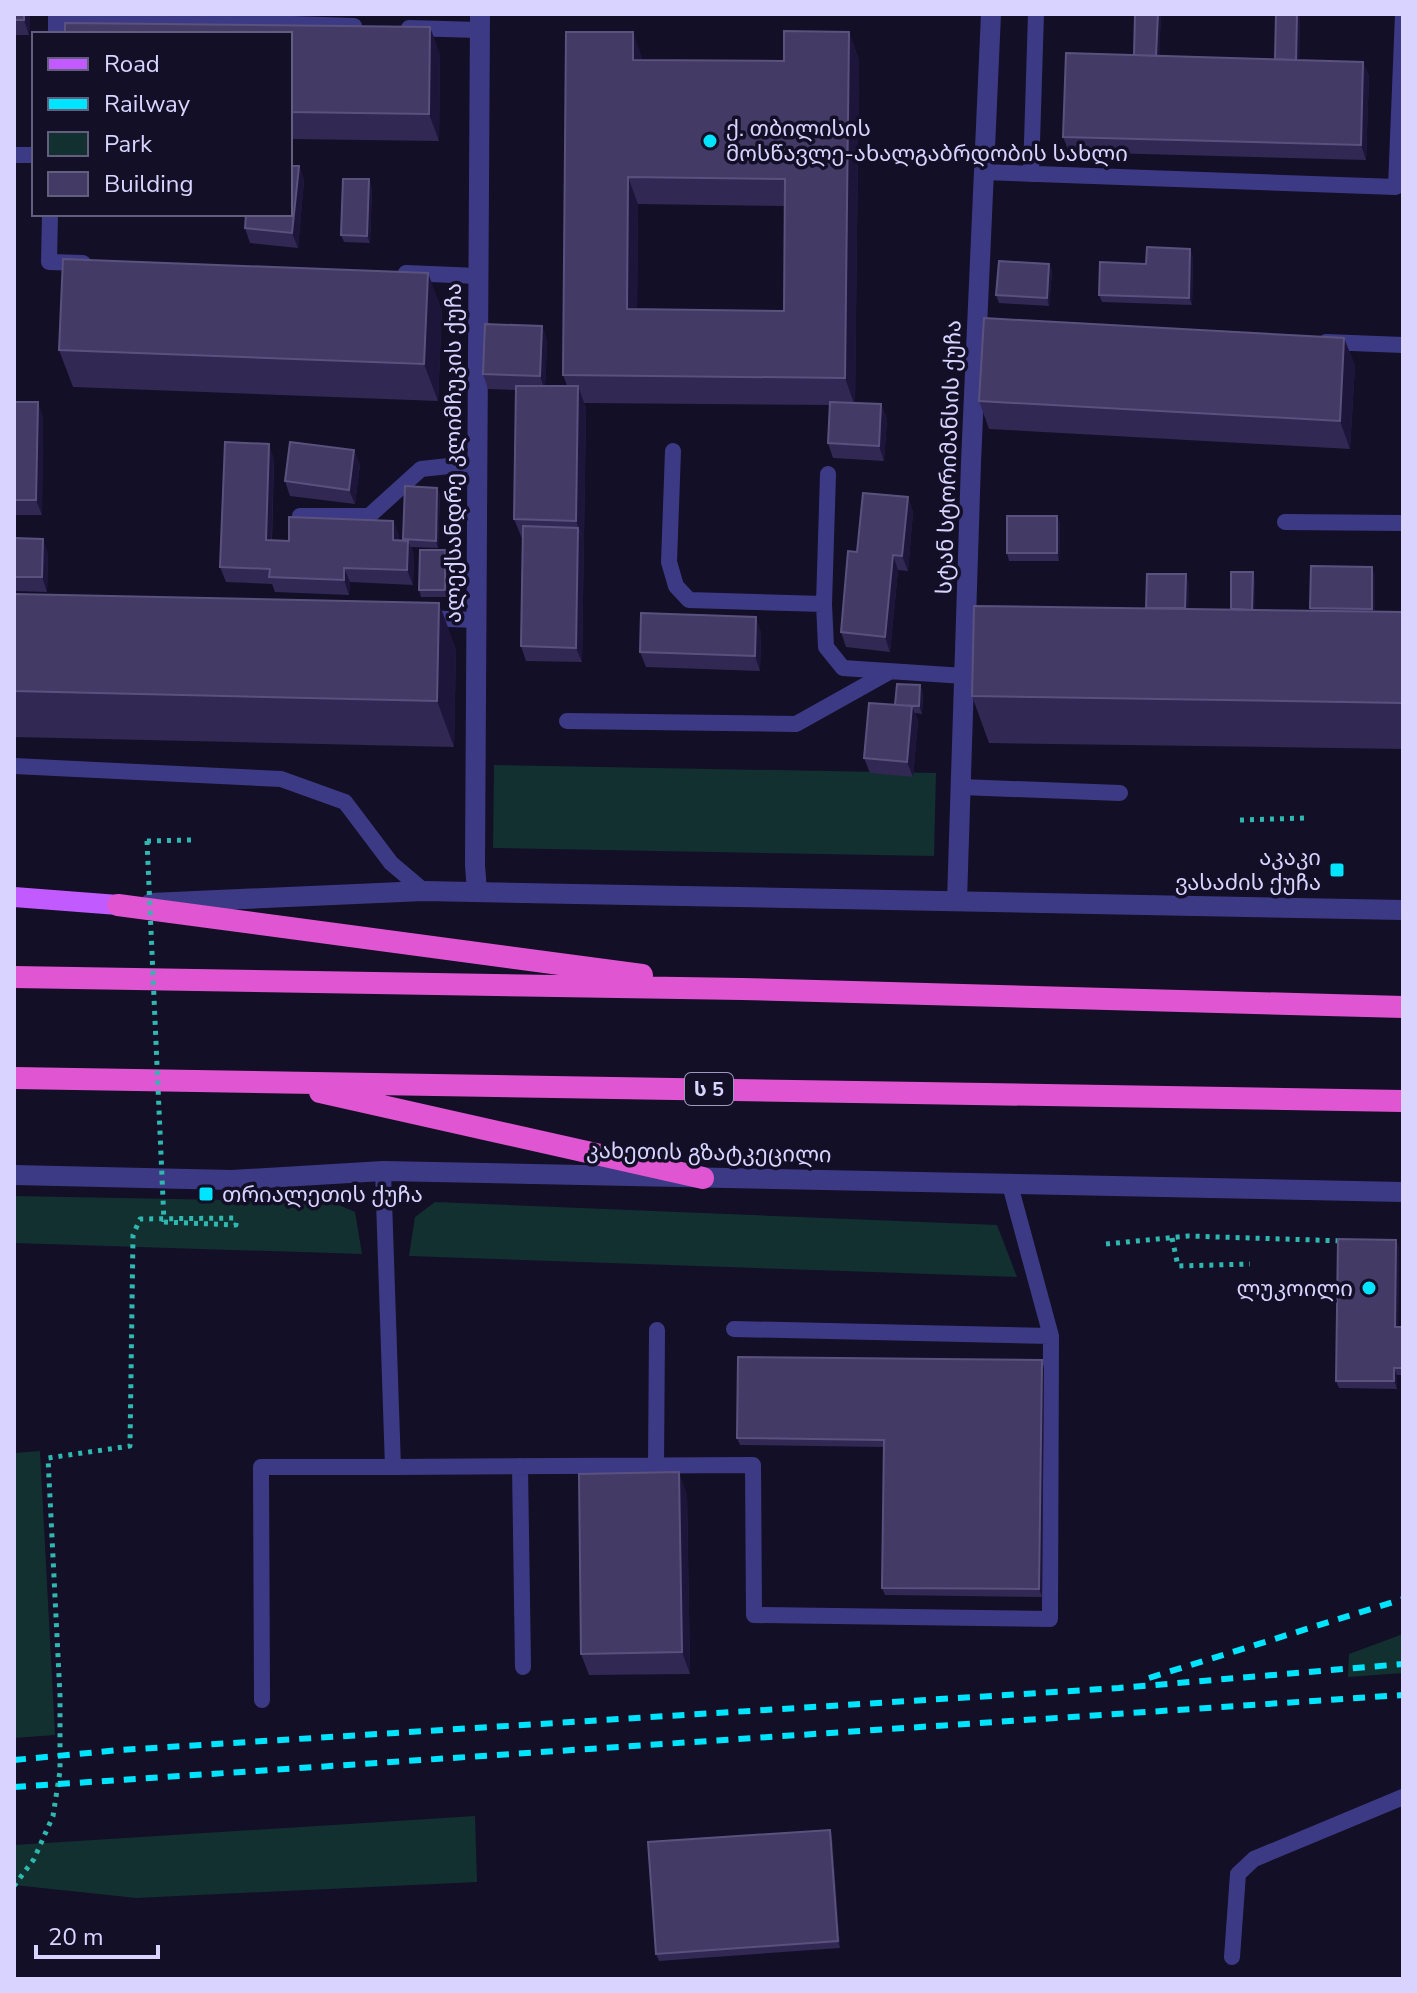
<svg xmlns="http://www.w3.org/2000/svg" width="1417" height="1993" font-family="'Nunito Sans','Noto Sans Georgian',sans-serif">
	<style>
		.green { fill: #12302f }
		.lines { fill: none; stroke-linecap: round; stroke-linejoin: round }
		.path { stroke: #2fb8b0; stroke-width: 5; stroke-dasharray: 4 6; stroke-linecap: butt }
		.service { stroke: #3d3a85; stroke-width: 16 }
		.minor { stroke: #3d3a85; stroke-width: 20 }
		.tertiary { stroke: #3d3a85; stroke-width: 20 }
		.primary { stroke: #c25bff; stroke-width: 20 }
		.trunk { stroke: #e055d1; stroke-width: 22 }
		.rail { stroke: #00e5ff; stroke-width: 6; stroke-dasharray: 12 10; stroke-linecap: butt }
		.path-bridge { stroke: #2fb8b0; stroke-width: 5; stroke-dasharray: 4 6; stroke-linecap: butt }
		.wall { fill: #312854; fill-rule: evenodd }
		.shaded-wall { fill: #1d163a }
		.building { fill: #433a66; stroke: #5a527e; stroke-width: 2; fill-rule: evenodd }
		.poi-dot { fill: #00e5ff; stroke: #130f26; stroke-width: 3 }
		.labels { text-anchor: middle; stroke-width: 7; stroke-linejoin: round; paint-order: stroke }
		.shield { fill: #130f26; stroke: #9e99be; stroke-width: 2 }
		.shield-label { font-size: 20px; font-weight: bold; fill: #d9d4ff }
		.poi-label { font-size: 22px; fill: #d9d4ff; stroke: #130f26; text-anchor: start }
		.street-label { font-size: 22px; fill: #d9d4ff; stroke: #130f26 }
	</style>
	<rect width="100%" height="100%" fill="#130f26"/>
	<path class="green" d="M494,765L936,773L934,856L493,848Z
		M14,1196L332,1202L355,1212L362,1254L14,1243Z
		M435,1202L997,1225L1017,1277L409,1256L415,1217Z
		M40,1451L55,1735L14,1738V1453Z
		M1403,1634V1673L1348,1677L1349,1654Z
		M475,1816L477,1882L136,1898L14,1885V1845Z"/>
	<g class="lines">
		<path class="path" d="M1240,820L1306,818
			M147,841L191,840
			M164,1222L236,1225V1217
			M1172,1238L1178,1266L1250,1264
			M1391,1243H1403
			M1106,1244L1188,1236L1345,1241
			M14,1886L34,1859L53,1816L60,1771V1696L48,1458L130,1446L133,1235L140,1219L236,1218"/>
		<path class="service" d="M56,16L354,26
			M409,28L479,30
			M56,34V14
			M14,155H34
			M984,172L1396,187L1403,14
			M1031,174L1036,14
			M50,214L49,262L83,263
			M406,273L478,276
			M1326,342L1403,345
			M673,451L669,562L676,586L689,600L824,604L826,647L843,668L964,676
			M300,516H369L421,469L477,463
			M1285,522L1403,523
			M824,604L828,474
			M423,618L476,620
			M567,721L796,724L889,672
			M14,766L281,779L345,802L391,863L424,891
			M961,787L1120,793
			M383,1171L393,1467L753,1465L754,1615L1050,1619L1051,1336L1010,1185
			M734,1329L1051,1336
			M656,1465L657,1330
			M520,1466L523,1667
			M262,1700L261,1467H393
			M1232,1957L1238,1874L1254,1859L1403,1797"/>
		<path class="minor" d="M477,892L475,865L480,14
			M957,901L971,462L991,14"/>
		<path class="tertiary" d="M151,903L424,891L1403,910
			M14,1175L232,1180L383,1171L1403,1192"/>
		<path class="primary" d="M14,897L118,905"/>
		<path class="trunk" d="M118,905L642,975
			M14,977L742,989L1403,1007
			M14,1078L1403,1101
			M320,1092L703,1178"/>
		<path class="rail" d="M1149,1678L1403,1599
			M14,1760L120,1750L1119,1688L1403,1664
			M14,1787L1403,1695"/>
		<path class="path-bridge" d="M147,841L164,1222"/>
	</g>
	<path class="wall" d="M14,14H30L29,35H14Z
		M1161,14L1159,56L1275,59L1276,14H1300L1299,60L1363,62L1369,76L1366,160L1069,152L1063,137L1134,55Z
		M849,32L859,60L855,403L881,404L887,419L884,461L833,458L828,443L830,405L584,403L586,408L582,662L526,661L521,646L523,541L514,519L516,390L488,389L483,374L542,326L547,341L545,386H567L563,375L643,60L784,61ZM638,204L785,206L784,311L637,309Z
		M290,34L440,54L439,141L290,139Z
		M299,166L304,181L298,248L250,243L245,228Z
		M372,187L370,243L344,242L341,235Z
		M1193,256L1192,305L1102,302L1099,295L1146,264Z
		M1049,264L1052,271L1049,306L999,303L996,295Z
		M442,310L438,401L73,387L59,350Z
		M1344,338L1355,366L1350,449L989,429L979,401Z
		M14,402L43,417L42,515H14Z
		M274,459L272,541H289L393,521L399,536L398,540H403L437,488L440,495L438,548L411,547L414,555L413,585L350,582L349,595L275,592L272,584L226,582L220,567Z
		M360,464L355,504L290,496L285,481Z
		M908,497L913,512L908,571L898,570L890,652L846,647L841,632L857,552Z
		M1057,516L1060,524L1059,561H1009L1007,553Z
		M14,538L48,553L47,592L14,591Z
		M445,550L448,558L447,597H421L419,590Z
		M1375,575V612H1403V749L989,743L972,696L1146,609L1189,582L1188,609L1231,610L1255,580V610L1311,611L1310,608Z
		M14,594L456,649L454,747L14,737Z
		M761,632L760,671L646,667L640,652Z
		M920,685L923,693L922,714L915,713L918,721L913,777L870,773L864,758Z
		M1396,1240L1399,1248L1398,1327H1403V1375H1397V1389L1339,1388L1336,1381Z
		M1044,1368L1042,1597L885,1595L882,1588L884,1447L740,1445L737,1438Z
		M687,1494L690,1674L589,1675L581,1654Z
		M830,1830L832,1838L840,1948L659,1961L656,1954Z"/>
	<path class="shaded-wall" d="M24,14H30L29,35L24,20Z
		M1158,14H1161L1159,70L1156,63Z
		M1297,14H1300L1299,75L1296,67Z
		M430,27L440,54L439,141L429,114Z
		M633,32L643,60H633Z
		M849,32L859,60L855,406L845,378Z
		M1363,62L1369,76L1366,160L1361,145Z
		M299,166L304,181L298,248L292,233Z
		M628,177L638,204L637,337L627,309Z
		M369,179L372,187L370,243L367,236Z
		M1190,249L1193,256L1192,305L1189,298Z
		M1049,264L1052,271L1049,306L1047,298Z
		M428,273L442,310L438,401L424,364Z
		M542,326L547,341L545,391L540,376Z
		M1344,338L1355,366L1350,449L1340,421Z
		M578,386L586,408L584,542L576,521Z
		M38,402L43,417L42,515L36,500Z
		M881,404L887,419L884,461L879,446Z
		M269,444L274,459L271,555L266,540Z
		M354,450L360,464L355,504L349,490Z
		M437,488L440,495L438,548L436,541Z
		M908,497L913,512L908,571L902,556Z
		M1057,516L1060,524L1059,561L1057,553Z
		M393,521L399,536L398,555L393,540Z
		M578,528L584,542L582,662L576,648Z
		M43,539L48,553L47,592L42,577Z
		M408,541L414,555L413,585L407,570Z
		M445,550L448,558L447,597L445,590Z
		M893,555L898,570L890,652L885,637Z
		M1372,567L1375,575V616L1372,609Z
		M344,568L350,582L349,595L344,580Z
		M1253,572L1255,580V617L1252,610Z
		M1186,574L1189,582L1188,616L1185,608Z
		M439,603L456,649L454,747L437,701Z
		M756,617L761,632L760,671L755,656Z
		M920,685L923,693L922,714L919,706Z
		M912,706L918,721L913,777L907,762Z
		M1396,1240L1399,1248L1398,1335L1395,1327Z
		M1042,1360L1044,1368L1042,1597L1039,1589Z
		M1394,1368L1397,1375V1389L1394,1381Z
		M679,1472L687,1494L690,1674L682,1652Z
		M830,1830L832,1838L840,1948L838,1941Z"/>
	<path class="building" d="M14,14H24V20H14Z
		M1135,14H1158L1156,56L1134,55Z
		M1276,14H1297L1296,60L1275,59Z
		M65,23L430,27L429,114L290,112V34H65Z
		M784,31L849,32L845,378L563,375L566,32H633V60L784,61ZM628,177L785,179L784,311L627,309Z
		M1066,53L1363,62L1361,145L1063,137Z
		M290,166H299L292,233L245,228L246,214H290Z
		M343,179H369L367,236L341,235Z
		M1147,247L1190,249L1189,298L1099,295L1100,262L1146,264Z
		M63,259L428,273L424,364L59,350Z
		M999,261L1049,264L1047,298L996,295Z
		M984,318L1344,338L1340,421L979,401Z
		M485,324L542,326L540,376L483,374Z
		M516,386H578L576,521L514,519Z
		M14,402H38L36,500H14Z
		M830,402L881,404L879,446L828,443Z
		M225,442L269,444L266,540L289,541V517L393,521V540L408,541L407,570L344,568V580L269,577L270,569L220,567Z
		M290,442L354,450L349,490L285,481Z
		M405,486L437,488L436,541L403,539Z
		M863,493L908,497L902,556L893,555L885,637L841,632L848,551L857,552Z
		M1007,516H1057V553H1007Z
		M523,526L578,528L576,648L521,646Z
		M14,538L43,539L42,577H14Z
		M420,550H445V590H419Z
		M1311,566L1372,567V609L1310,608Z
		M1231,572H1253L1252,610L1231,609Z
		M1147,574H1186L1185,608H1146Z
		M14,594L439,603L437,701L14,691Z
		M974,606L1403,612V703L972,696Z
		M641,613L756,617L755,656L640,652Z
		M897,684L920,685L919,706L895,705Z
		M869,703L912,706L907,762L864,758Z
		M1338,1239L1396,1240L1395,1327H1403V1368H1394V1381H1336Z
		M738,1357L1042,1360L1039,1589L882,1588L884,1440L737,1438Z
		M679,1472L682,1652L581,1654L579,1474Z
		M830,1830L838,1941L656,1954L648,1842Z"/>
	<g class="poi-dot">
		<circle cx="710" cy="141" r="8"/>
		<rect x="1329" y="862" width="16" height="16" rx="4"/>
		<rect x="198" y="1186" width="16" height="16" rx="4"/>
		<circle cx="1369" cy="1288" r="8"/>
	</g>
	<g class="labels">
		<rect class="shield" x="685" y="1073" width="48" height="32" rx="6"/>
		<g class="shield-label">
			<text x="709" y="1096">ს 5</text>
		</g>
		<g class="poi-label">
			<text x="726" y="136">ქ. თბილისის<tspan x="726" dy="25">მოსწავლე-ახალგაბრდობის სახლი</tspan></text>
			<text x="1321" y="865" text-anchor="end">აკაკი<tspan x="1321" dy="25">ვასაძის ქუჩა</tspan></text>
			<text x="222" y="1202">თრიალეთის ქუჩა</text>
			<text x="1353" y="1296" text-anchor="end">ლუკოილი</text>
		</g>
		<g class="street-label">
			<text transform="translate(453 453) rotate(-90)" y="8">ალექსანდრე კლიმჩუკის ქუჩა</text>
			<text transform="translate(948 457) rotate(-88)" y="8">სტან სტორიმანსის ქუჩა</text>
			<text transform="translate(709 1152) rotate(1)" y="8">კახეთის გზატკეცილი</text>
		</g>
	</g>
	<rect width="1417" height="1993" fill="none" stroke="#d9d4ff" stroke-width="32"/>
	<rect x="32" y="32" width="260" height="184" fill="#130f26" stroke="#625e7d" stroke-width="2"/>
	<rect x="48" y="58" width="40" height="12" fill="#c25bff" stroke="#625e7d" stroke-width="2"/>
	<text x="104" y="72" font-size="24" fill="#d9d4ff">Road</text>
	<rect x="48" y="98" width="40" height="12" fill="#00e5ff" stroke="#625e7d" stroke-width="2"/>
	<text x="104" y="112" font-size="24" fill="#d9d4ff">Railway</text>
	<rect x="48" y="132" width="40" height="24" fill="#12302f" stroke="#625e7d" stroke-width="2"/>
	<text x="104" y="152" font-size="24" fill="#d9d4ff">Park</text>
	<rect x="48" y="172" width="40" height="24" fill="#433a66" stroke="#625e7d" stroke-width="2"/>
	<text x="104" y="192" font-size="24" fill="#d9d4ff">Building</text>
	<path d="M36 1945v12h122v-12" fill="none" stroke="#d9d4ff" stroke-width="4"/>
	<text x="48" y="1945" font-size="24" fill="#d9d4ff" stroke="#130f26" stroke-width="6" paint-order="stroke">20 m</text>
</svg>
